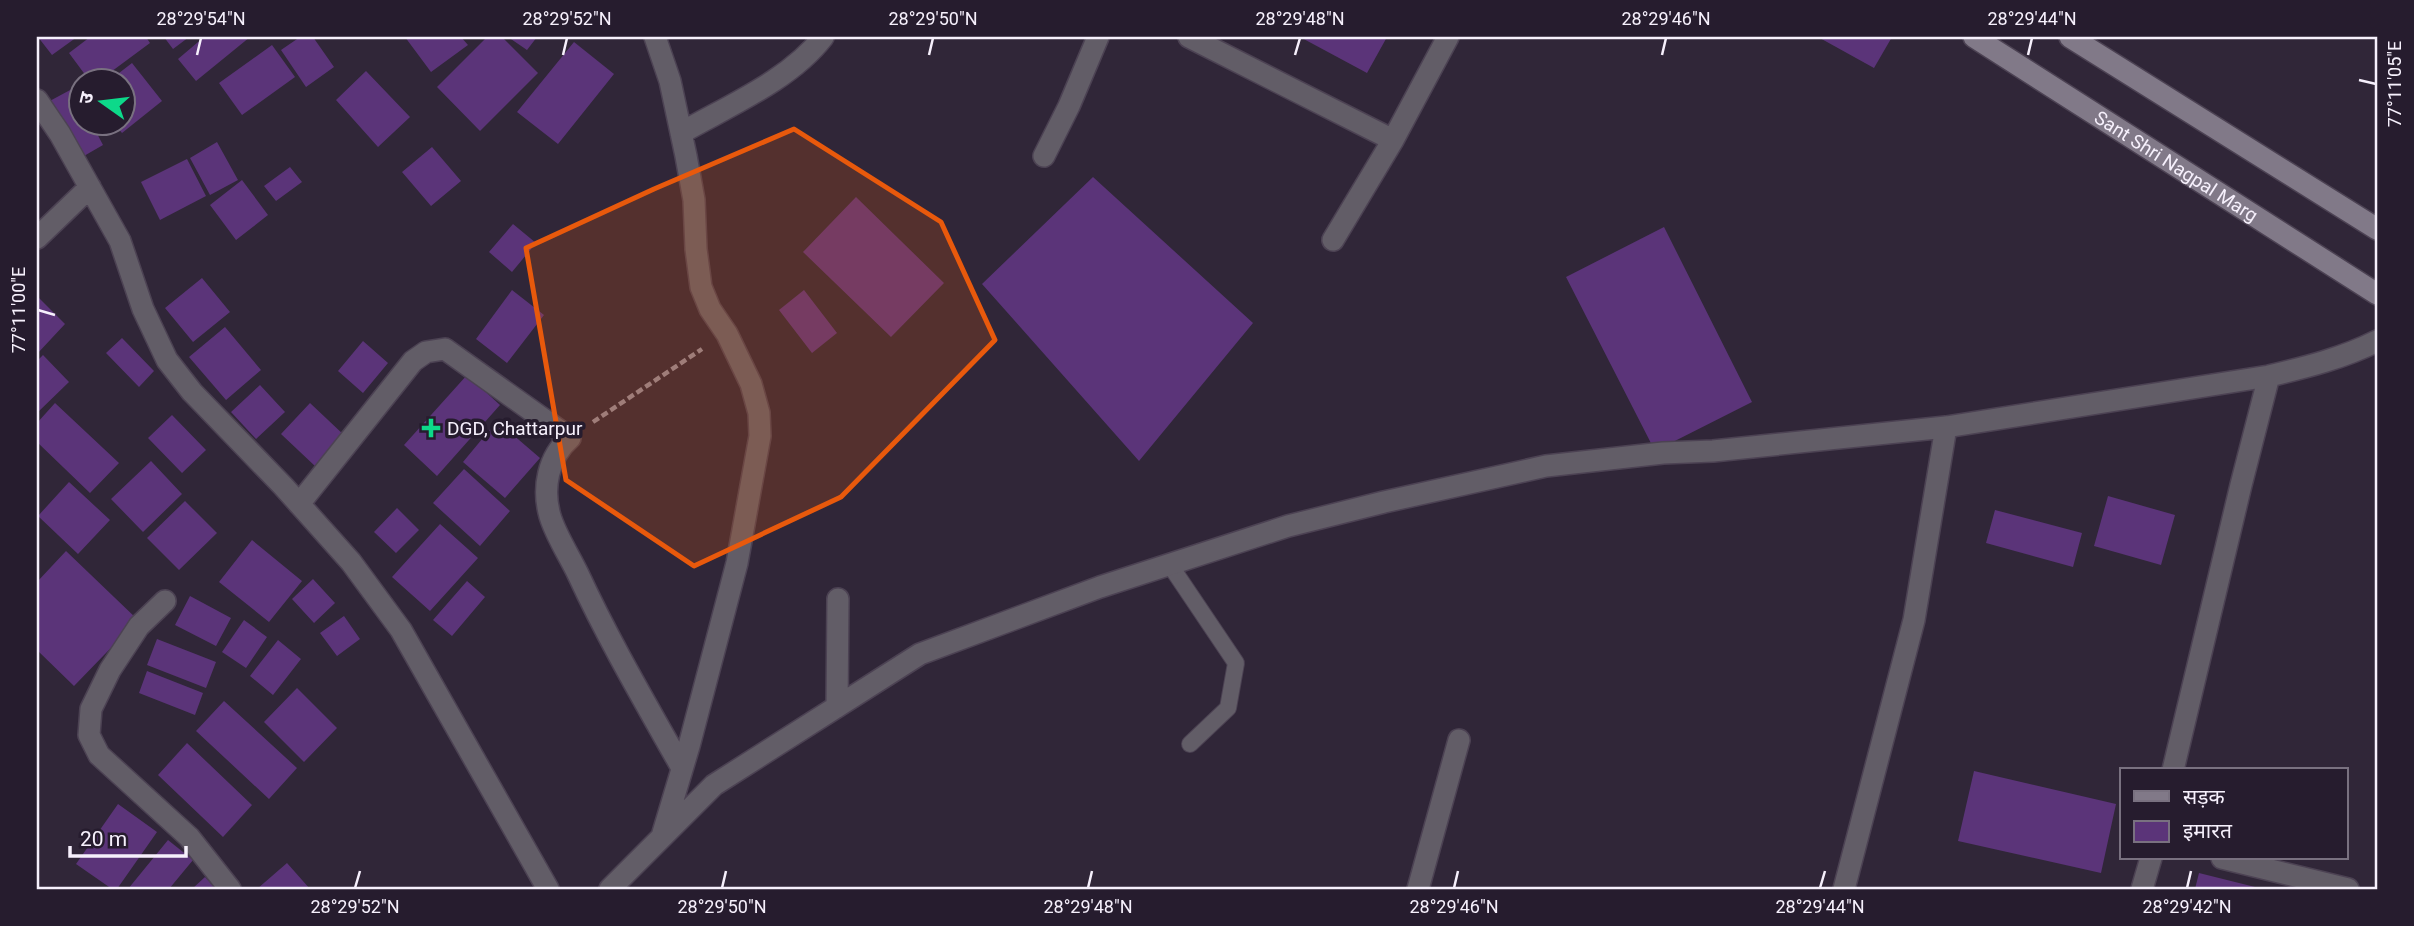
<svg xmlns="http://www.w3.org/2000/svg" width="2414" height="926" font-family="Roboto,'Noto Sans Devanagari',sans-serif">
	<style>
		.building { fill: #5b3479 }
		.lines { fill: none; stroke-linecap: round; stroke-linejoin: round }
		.lane-casing { stroke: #4c4253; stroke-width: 18 }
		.street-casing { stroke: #4c4253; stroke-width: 24 }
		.secondary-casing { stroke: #4c4253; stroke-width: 24 }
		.path { stroke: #8e8695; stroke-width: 4.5; stroke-dasharray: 7 3.5; stroke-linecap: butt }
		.lane { stroke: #625d67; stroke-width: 16 }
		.street { stroke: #625d67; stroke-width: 21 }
		.secondary { stroke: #817988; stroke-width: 21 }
		.marked { fill: #e8590c; fill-opacity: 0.2; stroke: #e8590c; stroke-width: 5; stroke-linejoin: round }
		.ticks { fill: none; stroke: #f6f0fc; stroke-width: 2.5 }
		.poi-dot { fill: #0dd98a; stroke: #261c2e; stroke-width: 2.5 }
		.labels { text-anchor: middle; stroke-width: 7; stroke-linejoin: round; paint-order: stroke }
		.street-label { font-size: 19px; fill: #f6f0fc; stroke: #261c2e }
		.poi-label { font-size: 19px; fill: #f6f0fc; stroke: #261c2e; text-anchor: start }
		.neatline { fill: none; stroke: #f6f0fc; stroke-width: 2.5 }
		.ticks-label { font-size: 18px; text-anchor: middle; fill: #f6f0fc }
	</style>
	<rect width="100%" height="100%" fill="#302638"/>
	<path class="building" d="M38,37H77L52,55Z
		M90,37H146L150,43L100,80H89L69,53Z
		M164,37H189L173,49Z
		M204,37H250L196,81L178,59Z
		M300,37H313L334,67L306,87L281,50Z
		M405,37H461L468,45L431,72Z
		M487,37H502L538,73L480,131L437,87Z
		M508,37H537L527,50Z
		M1300,37H1387L1367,73Z
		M1818,37H1892L1874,68Z
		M574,42L614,74L558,144L517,112Z
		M272,45L295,77L242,115L219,83Z
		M132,63L162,101L122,133L113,122H122V80H110Z
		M366,71L410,117L378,147L336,100Z
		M72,89L80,104V122H91L103,145L77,160L46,103Z
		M217,142L238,180L210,195L190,158Z
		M432,147L461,181L431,206L402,172Z
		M187,159L206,196L160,220L141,182Z
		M290,167L302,182L276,201L264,186Z
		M1093,177L1253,323L1139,461L982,284Z
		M242,180L268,215L236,240L210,205Z
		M856,197L944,283L891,337L803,252Z
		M513,224L536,243L512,272L489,252Z
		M1664,227L1752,402L1655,451L1566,277Z
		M202,278L230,312L193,342L165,308Z
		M512,290L544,315L507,363L476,339Z
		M804,290L837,333L812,353L779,310Z
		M37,296L65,324L37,354Z
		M225,327L261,370L226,400L189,357Z
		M122,338L154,371L139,387L106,353Z
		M363,341L388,363L363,393L338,371Z
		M43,355L69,382L37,413V361Z
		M467,375L500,405L437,476L404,445Z
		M260,385L285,412L256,439L231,412Z
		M55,403L119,463L90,493L37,442V423Z
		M310,403L345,436L316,467L281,434Z
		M172,415L206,450L182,473L148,438Z
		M497,421L540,458L505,498L463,462Z
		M151,461L182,494L143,532L111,499Z
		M464,469L510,511L480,546L433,503Z
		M69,482L110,520L78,554L38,516Z
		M2108,496L2175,515L2161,565L2094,546Z
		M185,501L217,533L179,570L147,538Z
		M397,508L419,530L396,553L374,532Z
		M1995,510L2082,533L2073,567L1986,543Z
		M440,524L478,558L430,611L392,577Z
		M252,540L302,581L269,622L219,582Z
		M66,551L138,620L74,686L37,650V582Z
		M313,579L335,603L314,623L292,599Z
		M467,581L485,597L452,636L433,620Z
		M190,596L231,618L216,646L175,625Z
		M344,616L360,639L337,656L320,633Z
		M244,620L267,637L246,668L222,652Z
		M157,639L216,662L206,688L147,665Z
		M278,640L301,659L273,695L250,676Z
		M147,671L203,693L195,715L139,693Z
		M297,688L337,728L304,762L264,722Z
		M224,701L297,768L269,799L196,731Z
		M187,743L252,805L223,837L158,775Z
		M1974,771L2116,804L2101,873L1958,841Z
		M118,804L157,832L117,889H112L76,864Z
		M168,840L193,860L169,889H128Z
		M287,863L310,889H257Z
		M2199,873L2259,888V889H2195Z
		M205,877L216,889H192Z"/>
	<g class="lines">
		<defs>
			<path id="lane" d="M1170,565L1236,663L1228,708L1190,744"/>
			<path id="street" d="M655,37L670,81L686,156L694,200L696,249L701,287L710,309L727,334L751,384L759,413L760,436L737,563L689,746L663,833
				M1189,37L1393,140
				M37,100L60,134L120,241L143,309L167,360L192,392L284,487L351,562L401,630L548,889
				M681,133C728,106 790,80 823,37
				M1044,156L1069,106L1098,37
				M37,238L90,187
				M1333,240L1393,140L1448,37
				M299,504L413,361L426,352L445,349L570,438C548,457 542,488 550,516C556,536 569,555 578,574C609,641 646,704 682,768
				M165,601L139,626L110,670L91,709L89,735L99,755L189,837L230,889
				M837,707L838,599
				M2173,770L2241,485L2269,376
				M2222,858L2348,889
				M610,889L714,785L920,654L1100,587L1288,526L1384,502L1546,466L1663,453L1713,451L1946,427L2269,376C2307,367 2343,358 2377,341
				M1418,889L1459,740
				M1844,889L1914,620L1946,427
				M2142,889L2151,858"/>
			<g id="secondary">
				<path id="s1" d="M1974,37L2377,294"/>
				<path d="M2070,37L2377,229"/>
			</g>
		</defs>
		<use href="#lane" class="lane-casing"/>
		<use href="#street" class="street-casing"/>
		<use href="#secondary" class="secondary-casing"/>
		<path class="path" d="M593,422L702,349"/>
		<use href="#lane" class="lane"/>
		<use href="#street" class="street"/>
		<use href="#secondary" class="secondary"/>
	</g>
	<path class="marked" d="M794,129L941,222L995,340L841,497L694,566L566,480L526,248L654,189Z"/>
	<path class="ticks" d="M197,55L201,38M563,55L567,38M929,55L933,38M1295,55L1300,38M1662,55L1666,38M2028,55L2032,38M2359,80L2376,84M38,310L55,315M355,888L360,871M722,888L726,871M1088,888L1092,871M1454,888L1458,871M1820,888L1825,871M2187,888L2191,871"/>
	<path class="poi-dot" d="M427.5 417.5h7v7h7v7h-7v7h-7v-7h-7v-7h7z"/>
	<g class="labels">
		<g class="street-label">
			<text dy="7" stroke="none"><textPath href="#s1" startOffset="240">Sant Shri Nagpal Marg</textPath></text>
		</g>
		<g class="poi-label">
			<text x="447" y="435">DGD, Chattarpur</text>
		</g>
	</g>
	<rect width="2414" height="926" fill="none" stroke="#261c2e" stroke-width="77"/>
	<rect x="2120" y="768" width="228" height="91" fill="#261c2e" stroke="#797180" stroke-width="2"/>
	<rect x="2134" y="791" width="35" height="10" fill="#817988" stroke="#797180" stroke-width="2"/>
	<text x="2183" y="804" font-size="21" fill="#f6f0fc">सड़क</text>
	<rect x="2134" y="821" width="35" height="21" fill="#5b3479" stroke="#797180" stroke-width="2"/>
	<text x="2183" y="838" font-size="21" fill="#f6f0fc">इमारत</text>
	<g transform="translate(102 102) rotate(284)"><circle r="33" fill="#261c2e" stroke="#797180" stroke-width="2"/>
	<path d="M0-5L12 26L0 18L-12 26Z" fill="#0dd98a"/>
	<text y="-10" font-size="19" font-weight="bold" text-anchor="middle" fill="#f6f0fc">उ</text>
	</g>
	<path d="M70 846v10h116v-10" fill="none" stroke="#f6f0fc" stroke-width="3.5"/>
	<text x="80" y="846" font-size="21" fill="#f6f0fc" stroke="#261c2e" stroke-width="5" paint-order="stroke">20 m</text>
	<rect x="38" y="38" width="2338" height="850" class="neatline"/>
	<g class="ticks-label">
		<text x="201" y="25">28°29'54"N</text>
		<text x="567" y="25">28°29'52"N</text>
		<text x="933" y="25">28°29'50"N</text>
		<text x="1300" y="25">28°29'48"N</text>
		<text x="1666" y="25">28°29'46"N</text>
		<text x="2032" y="25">28°29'44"N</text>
		<text transform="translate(2395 84) rotate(-90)" y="6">77°11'05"E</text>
		<text transform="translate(19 310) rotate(-90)" y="6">77°11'00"E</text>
		<text x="355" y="913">28°29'52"N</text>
		<text x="722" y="913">28°29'50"N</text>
		<text x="1088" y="913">28°29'48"N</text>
		<text x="1454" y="913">28°29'46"N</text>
		<text x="1820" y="913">28°29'44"N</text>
		<text x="2187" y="913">28°29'42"N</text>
	</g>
</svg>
